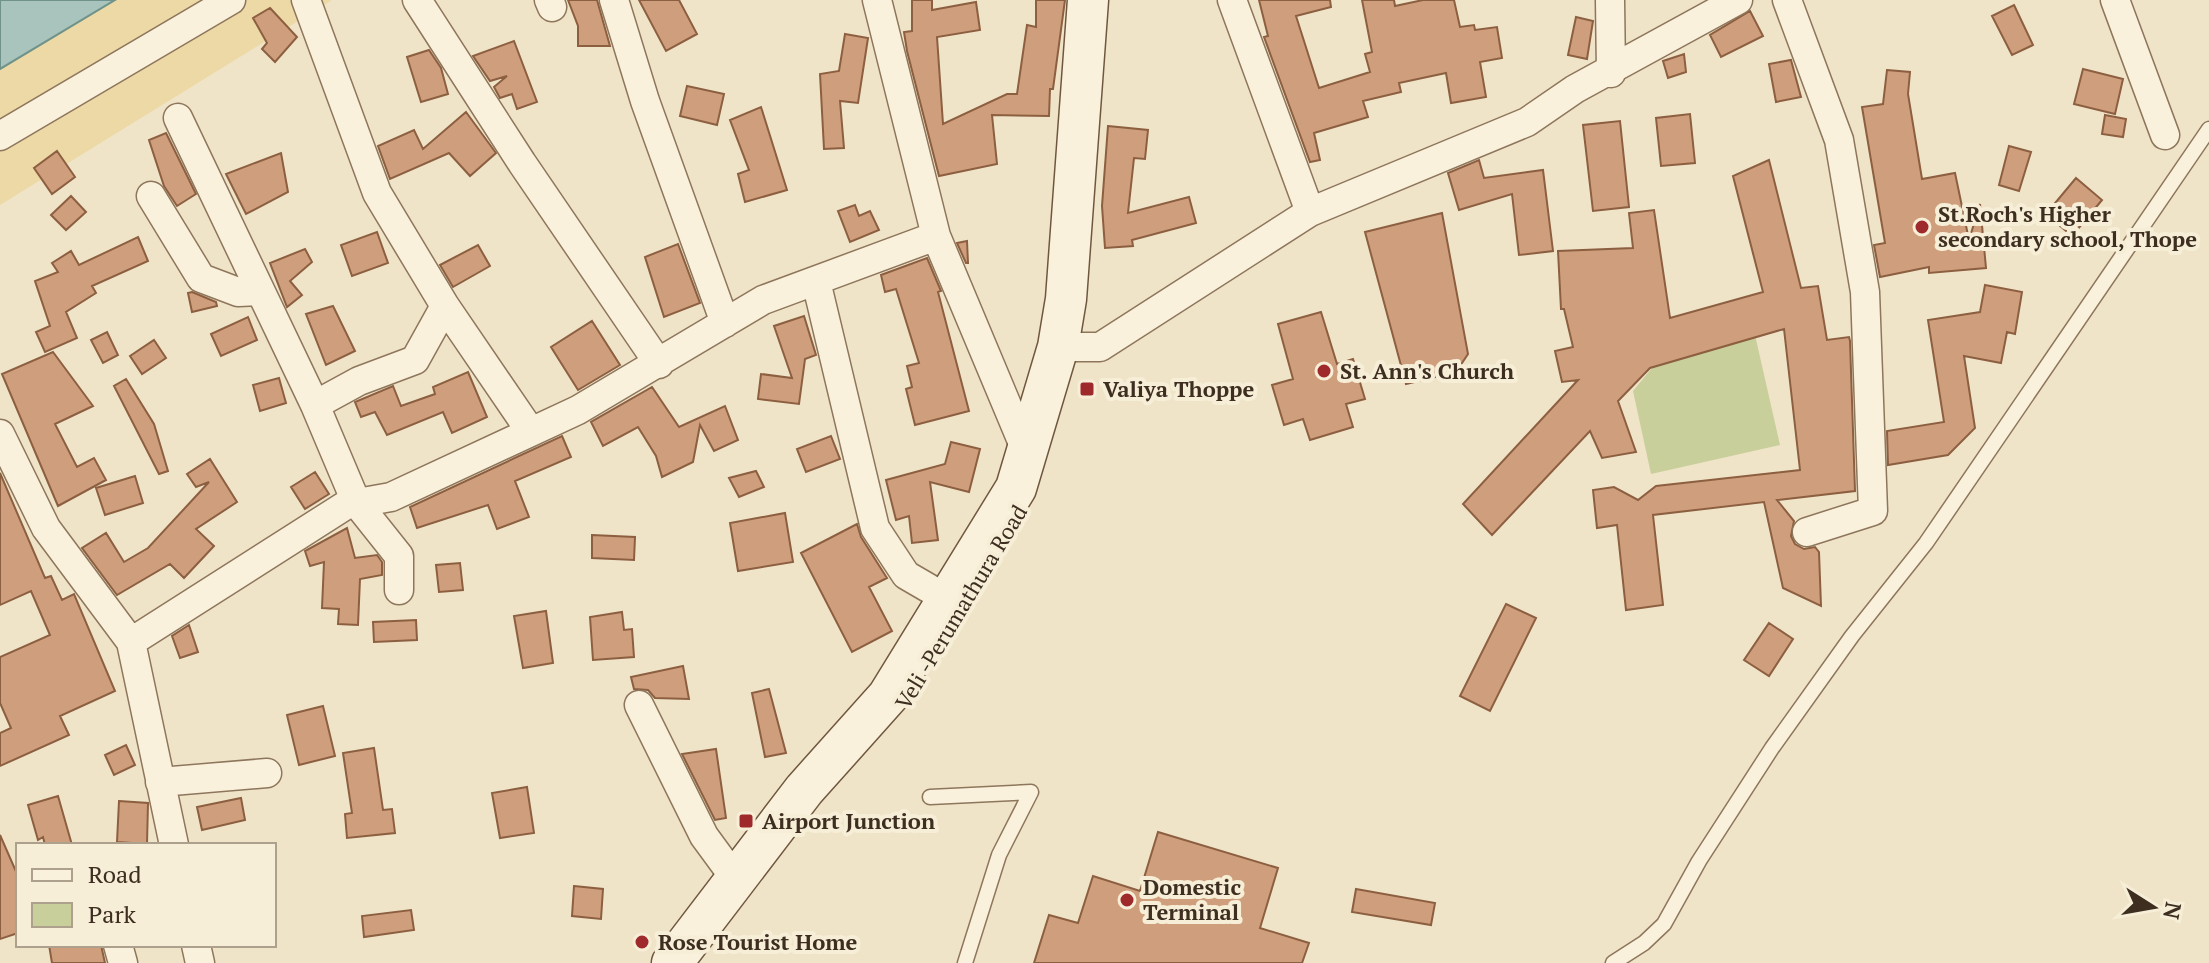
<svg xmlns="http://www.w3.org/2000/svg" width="2209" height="963" font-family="'PT Serif',serif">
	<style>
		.green { fill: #c9cf9b }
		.sand { fill: #ecd9a5 }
		.water { fill: #a9c4bc; stroke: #6f938a; stroke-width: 2 }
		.building { fill: #cf9f7d; stroke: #8d5f41; stroke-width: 2 }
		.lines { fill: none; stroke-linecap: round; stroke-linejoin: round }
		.lane-casing { stroke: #8d765c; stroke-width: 17 }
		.street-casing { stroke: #8d765c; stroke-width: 31 }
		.secondary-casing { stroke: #6f573f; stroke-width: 43 }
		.lane { stroke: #faf1dc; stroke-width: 14 }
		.street { stroke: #faf1dc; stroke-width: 28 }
		.secondary { stroke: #faf1dc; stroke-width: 40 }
		.poi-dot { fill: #9e2a2b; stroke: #f7eed8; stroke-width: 3 }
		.labels { text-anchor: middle; stroke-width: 8; stroke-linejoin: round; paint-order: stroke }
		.poi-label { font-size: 22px; font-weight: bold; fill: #3d2e20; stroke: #f7eed8; text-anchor: start }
		.street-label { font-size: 22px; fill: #3d2e20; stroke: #f7eed8 }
	</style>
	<rect width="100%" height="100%" fill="#f0e4c8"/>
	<path class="green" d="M1753,326L1780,445L1651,474L1633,391L1671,345Z"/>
	<path class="sand" d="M115,0H332L0,205V69Z"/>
	<path class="water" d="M0,0H115L0,69Z"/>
	<path class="building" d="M568,0H597L610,46H578V26Z
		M639,0H679L697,34L666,51Z
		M912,0H932V10L976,2L980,30L937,37L943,124L1007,94H1017L1027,25L1036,27V0H1065L1053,89H1050L1049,116L992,115L997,164L939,176L907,51L904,32L912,31Z
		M1259,0H1330L1331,7L1296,16L1319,88L1370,72L1365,54L1372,52L1362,0H1394L1395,6L1423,0H1454L1460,27L1474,25L1475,30L1497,27L1502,58L1480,62L1486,97L1451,103L1446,73L1399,83L1401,92L1363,101L1368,117L1314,133L1320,160L1310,162L1264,37L1268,36Z
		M2014,5L2033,45L2012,55L1992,16Z
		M270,8L297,37L275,62L262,49L267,43L253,18Z
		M1750,11L1763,36L1721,57L1710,35Z
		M1576,17L1593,21L1587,59L1568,55Z
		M845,34L868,38L858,103L840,101L844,148L824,149L820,74L839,71Z
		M514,41L537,102L517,109L512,94L500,98L494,87L507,76L490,81L473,56Z
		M429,50L441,68L448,94L421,102L407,57Z
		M1684,54L1686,72L1668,78L1663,61Z
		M1791,60L1801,97L1776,102L1769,64Z
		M2083,69L2123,79L2115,114L2074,104Z
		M1887,70L1910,72L1908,94L1922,179L1955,173L1969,240L1980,204L1986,268L1929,273V267L1880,277L1874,245L1885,243L1862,107L1883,104Z
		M687,86L724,94L717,125L680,116Z
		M761,107L787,190L745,202L738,174L749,170L730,120Z
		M466,112L496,153L470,176L449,153L390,179L378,146L414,130L423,149Z
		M1690,114L1695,163L1661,166L1656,118Z
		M2105,115L2126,119L2123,137L2102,134Z
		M1620,121L1629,207L1593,211L1583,125Z
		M1108,126L1148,130L1145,159L1134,158L1128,213L1189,197L1196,223L1132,240L1133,246L1105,248L1102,206Z
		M166,133L196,194L177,206L164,186L149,140Z
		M2009,146L2031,152L2019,191L1999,185Z
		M57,151L75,177L52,194L34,168Z
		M281,153L288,192L246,214L226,174Z
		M1479,160L1484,178L1543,170L1553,251L1519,255L1512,194L1459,210L1448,173Z
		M1769,160L1801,288L1818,286L1827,340L1849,337L1850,341L1855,491L1777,500L1794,521L1791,536L1795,544L1804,549L1815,547L1819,552L1821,606L1783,588L1764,502L1653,515L1663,605L1626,610L1617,525L1597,528L1593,490L1614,487L1638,500L1656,486L1800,470L1784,329L1650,368L1618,401L1636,452L1602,458L1590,431L1492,535L1463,504L1578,380L1562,382L1555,351L1573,347L1564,309H1561L1558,251L1633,248L1629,213L1654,210L1670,318L1763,292L1733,176Z
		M2076,178L2102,200L2072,236L2046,214Z
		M71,196L86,212L66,230L51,215Z
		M855,205L859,216L870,211L879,230L850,242L838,211Z
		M1442,213L1468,354L1456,372L1406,384L1365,232Z
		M377,232L388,263L352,276L341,245Z
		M138,237L148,261L92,286L96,293L66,312L77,338L45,352L36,332L50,326L35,281L58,272L52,263L71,251L79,265Z
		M967,241L968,263H966L957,243Z
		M678,244L700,303L664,317L645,257Z
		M478,245L490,266L453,287L440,265Z
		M305,249L312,262L290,281L302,295L287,307L270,263Z
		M927,258L941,291L938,292L969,411L915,425L906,389L912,387L907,366L919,363L896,289L885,292L881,275Z
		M1985,285L2022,292L2015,334L2007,332L2001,363L1964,356L1975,428L1948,455L1888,465L1887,431L1944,422L1928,320L1980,312Z
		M192,292L216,302L217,306L192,312L188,293Z
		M333,306L355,351L326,365L306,314Z
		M1321,312L1337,364L1353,359L1365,399L1346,404L1353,427L1310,440L1303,419L1284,425L1272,385L1293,379L1278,324Z
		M804,316L816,355L805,359L799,404L758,399L761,374L792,378L774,326Z
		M248,317L257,340L221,356L211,334Z
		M592,321L620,365L578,390L551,347Z
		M107,332L118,355L103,363L91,340Z
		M154,340L166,358L142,374L130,356Z
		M53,352L93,406L55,424L77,467L94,458L106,480L58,506L2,374Z
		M468,372L487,417L452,433L443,412L387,435L375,412L361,417L355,402L393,386L401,406L435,394L433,387Z
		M279,378L286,403L260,411L253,385Z
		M126,379L154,424L168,471L159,474L114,386Z
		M652,387L679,427L725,406L738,440L714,451L700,425L693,462L662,477L656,456L638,427L603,446L591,422Z
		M562,436L571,457L515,481L529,517L497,529L488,505L417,528L410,507Z
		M831,436L840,459L806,472L797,449Z
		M951,442L980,449L969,492L930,482L938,540L912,543L909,516L896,520L886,480L945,464Z
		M210,459L237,502L196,529L214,546L184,578L170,564L117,595L82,548L106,533L124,562L148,548L209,482L196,487L187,474Z
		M756,471L764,487L739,497L729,478Z
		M315,472L329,494L305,509L291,487Z
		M0,473L45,578L51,576L62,600L74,594L115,691L60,716L69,735L0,766V733L11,728L0,703V657L50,635L31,591L0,605Z
		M135,476L143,503L105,515L96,488Z
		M785,513L793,562L738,571L730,523Z
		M857,524L861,537L887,578L869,587L892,631L852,652L801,553Z
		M347,528L355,558L377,555L382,562V575L360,579L358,625L338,624L339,609L322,608L324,562L310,566L305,551Z
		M592,535L635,537L634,560L592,558Z
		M460,563L463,590L439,592L436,565Z
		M1506,604L1536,618L1490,711L1460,696Z
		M546,611L553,663L523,668L514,616Z
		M622,612L624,630L632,629L634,657L593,660L590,617Z
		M416,620L417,640L374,642L373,622Z
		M1769,623L1793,639L1769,676L1744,660Z
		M189,625L198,652L180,658L172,636Z
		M683,666L689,699L655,698L648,690L634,689L631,677Z
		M769,689L786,753L765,757L752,693Z
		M323,706L335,756L299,765L287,715Z
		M126,745L135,765L114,775L105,755Z
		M374,748L383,810L392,809L395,833L347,838L345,814L352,813L343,753Z
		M716,749L726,818L715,820L682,754Z
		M527,787L534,833L500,838L492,793Z
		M58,796L72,845H45L43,837L38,840L28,805Z
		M241,798L245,820L202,830L197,807Z
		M119,801L148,803L147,844L117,842Z
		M1158,832L1278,868L1260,928L1309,943L1302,963H1034L1049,915L1078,923L1093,876L1140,891Z
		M0,835L18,876V933L0,939Z
		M574,886L603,889L601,919L572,916Z
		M1356,889L1435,903L1431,925L1352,912Z
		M411,910L414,930L364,937L362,916Z
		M49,945H101L105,963H52Z"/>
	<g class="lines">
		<defs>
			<path id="lane" d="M930,797L1031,792L999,855L965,963
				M1613,963L1644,943L1664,924L1699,861L1772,748L1852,636L1926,543L2209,129"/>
			<path id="street" d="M306,0L377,193L445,306L531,432
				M417,0L522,163L659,364
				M549,0L552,7
				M614,0L645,101L725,323
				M877,0L936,236L1027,453
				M1232,0L1310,212
				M1610,0L1611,73
				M1787,0L1839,140L1865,292L1873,511L1807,532
				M2115,0L2165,135
				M178,118L315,405L356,502L399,556V590
				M0,136L231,0
				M151,196L201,278L238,292L259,291
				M816,281L875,528L906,575L949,600
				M1058,347H1100L1310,212L1527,122L1575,89L1738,0
				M315,405L359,381L415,360L445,306
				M0,434L46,528L131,642L174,845
				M131,642L346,505L391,497L578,410L763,300L936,236
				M639,705L704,836L737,881
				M160,782L267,773
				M118,945L123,963
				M196,945L200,963"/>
			<path id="secondary" d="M672,963L804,790L888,696L1016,488L1058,347L1066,299L1088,0"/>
		</defs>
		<use href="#lane" class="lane-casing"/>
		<use href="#street" class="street-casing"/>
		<use href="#secondary" class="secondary-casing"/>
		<use href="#lane" class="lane"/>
		<use href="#street" class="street"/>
		<use href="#secondary" class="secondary"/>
	</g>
	<g class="poi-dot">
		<circle cx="1922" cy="227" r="8"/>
		<circle cx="1324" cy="371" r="8"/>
		<rect x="1079" y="381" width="16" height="16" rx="4"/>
		<rect x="738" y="813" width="16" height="16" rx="4"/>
		<circle cx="1127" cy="900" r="8"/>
		<circle cx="642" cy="942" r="8"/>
	</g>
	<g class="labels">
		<g class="poi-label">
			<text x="1938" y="222">St.Roch's Higher<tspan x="1938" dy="25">secondary school, Thope</tspan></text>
			<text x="1340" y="379">St. Ann's Church</text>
			<text x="1103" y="397">Valiya Thoppe</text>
			<text x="762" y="829">Airport Junction</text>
			<text x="1143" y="895">Domestic<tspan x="1143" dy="25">Terminal</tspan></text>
			<text x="658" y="950">Rose Tourist Home</text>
		</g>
		<g class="street-label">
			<text transform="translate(961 607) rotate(-59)" y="8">Veli -Perumathura Road</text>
		</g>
	</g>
	<rect x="16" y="843" width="260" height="104" fill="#f7eed8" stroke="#ada18e" stroke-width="2"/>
	<rect x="32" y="869" width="40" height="12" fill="#faf1dc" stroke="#ada18e" stroke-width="2"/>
	<text x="88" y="883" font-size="24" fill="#3d2e20">Road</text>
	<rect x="32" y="903" width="40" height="24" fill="#c9cf9b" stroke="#ada18e" stroke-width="2"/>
	<text x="88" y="923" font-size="24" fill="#3d2e20">Park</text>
	<g transform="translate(2153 907) rotate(101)" stroke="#f7eed8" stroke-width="6" paint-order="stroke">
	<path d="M0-6L14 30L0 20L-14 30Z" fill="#3d2e20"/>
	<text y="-12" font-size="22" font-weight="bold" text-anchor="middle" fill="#3d2e20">N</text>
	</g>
</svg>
